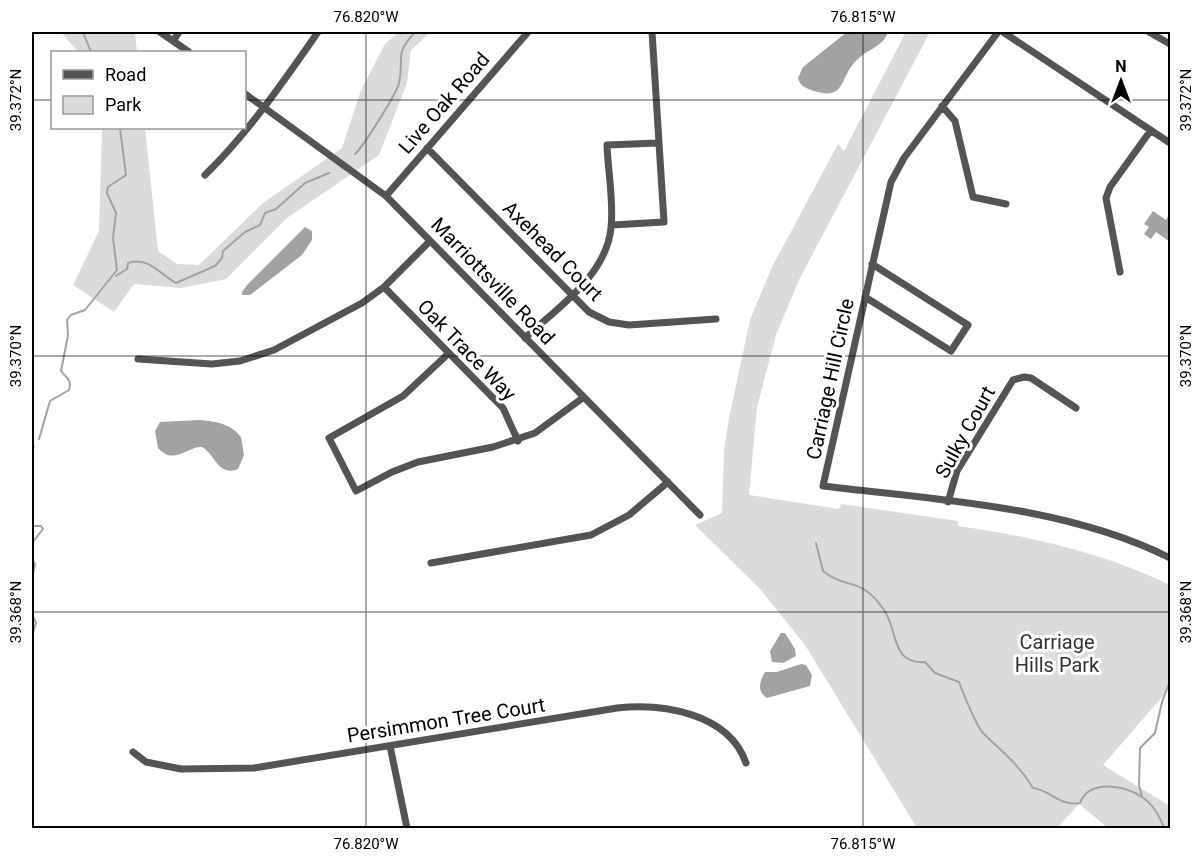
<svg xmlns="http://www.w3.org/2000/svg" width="1202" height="860" font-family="Roboto,sans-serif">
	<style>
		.green { fill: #dbdbdb }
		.water { fill: #a2a2a2 }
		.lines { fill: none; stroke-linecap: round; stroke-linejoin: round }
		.stream { stroke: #a2a2a2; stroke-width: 2 }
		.street { stroke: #545454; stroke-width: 7 }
		.ticks { fill: none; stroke: #000; stroke-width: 1.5; stroke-opacity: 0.45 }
		.labels { text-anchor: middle; stroke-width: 6; stroke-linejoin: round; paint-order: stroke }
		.street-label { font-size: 20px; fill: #000; stroke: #fff }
		.park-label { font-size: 20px; fill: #323232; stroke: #fff }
		.neatline { fill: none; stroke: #000; stroke-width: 2 }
		.ticks-label { font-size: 15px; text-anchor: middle; fill: #000 }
	</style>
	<rect width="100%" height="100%" fill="#fff"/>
	<path class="green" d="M61,32H135L137,52H78Z
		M399,32H431L411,50L407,83L379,155L287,218L226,279L181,288L134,284L114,312L73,285L99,231L102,128H145L158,251L177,264L199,265L263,203L342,148L361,90L385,44Z
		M906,32H930L799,280L776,335L757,407L749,495L839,509L841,504L958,521V526C1033,537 1102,552 1170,585V688L1103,765L1170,806V828H1108L1079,804L1057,828H917L805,645L761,590L695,525L722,513L724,450L729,418L750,320L772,267L838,144L844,151Z"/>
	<path class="water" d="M847,32H888C884,46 868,49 858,59C838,76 848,103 811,90C804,87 800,86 798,78L803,67Z
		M1153,211L1166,220L1170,213V242L1156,232L1151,239L1144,234L1149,227L1144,224Z
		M305,227L312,231V240L302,255L250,295H242V292L247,285Z
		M200,420C217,422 230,423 241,437L244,455L238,469C218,477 215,454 202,447C188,446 174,466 158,448L155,431L160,422Z
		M781,633H785L795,649L796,656L783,663L772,662L770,651Z
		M801,664L806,665L812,675L810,686L767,698C756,691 760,681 765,672H777Z"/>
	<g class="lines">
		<path class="stream" d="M83,32L91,52
			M355,154C363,147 397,93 399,83C405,57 393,56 415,32
			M116,276L127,269L128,263C148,256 160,274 176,283L215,266L222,258L223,251L245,232L260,225L265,213L276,209L305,183L329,173
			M39,439L50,401L69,390C72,379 67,379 61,371L68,335L67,320L71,315L85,310L117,270L113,238L116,213L107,193L108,187L126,175L120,128
			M32,450L34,447
			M32,526H41L43,529L32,543
			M816,543L823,571C848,591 860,575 884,610C898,630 891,665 925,662L935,673L959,682C963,693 977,727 983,733C1003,753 1017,762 1033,788C1050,790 1061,807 1080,803C1089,779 1124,785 1142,797C1153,804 1160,817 1164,828
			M32,558L35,565L32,577
			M32,614L36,623L32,636
			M1142,797L1139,785L1140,748L1155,733L1162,702L1170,681"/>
		<path class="street" d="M160,32L189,52
			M998,32L904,158L891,182L823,486C937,500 1067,506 1170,558
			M1003,32L1170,143
			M1149,32L1170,44
			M173,41L179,32
			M244,93L386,196L700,515
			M942,106L955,121L973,197L1006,204
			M427,148L589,312L609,322L629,325L716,319
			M205,175C249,132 283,82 318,32
			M386,196L528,32
			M612,225L664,222L652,32
			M1120,272L1106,198L1110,187L1151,130
			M384,287L503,408L518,441
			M865,297L951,351L968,325L872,264
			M525,338C558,307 606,276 611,228C614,202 608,172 607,145L658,143
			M449,353L403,396L329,438L356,491L392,472L418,462L493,447L535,433L584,397
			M138,359L212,364L240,361L274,350L362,303L384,287L430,241
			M948,502L957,471L1013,380L1024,377L1031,378L1076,408
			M431,563L591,535L629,515L668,482
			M390,746L407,828
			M133,752L146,762L181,769L254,768L617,708C662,703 729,713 746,763"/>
	</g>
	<path class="ticks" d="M366,32V828M863,32V828M32,100H52M244,100H1170M32,356H1170M32,612H1170"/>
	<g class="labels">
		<g class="street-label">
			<text transform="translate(444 103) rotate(-49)" y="7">Live Oak Road</text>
			<text transform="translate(553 251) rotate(45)" y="7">Axehead Court</text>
			<text transform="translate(493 281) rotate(46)" y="7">Marriottsville Road</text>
			<text transform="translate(467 350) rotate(46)" y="7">Oak Trace Way</text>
			<text transform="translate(830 379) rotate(-78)" y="7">Carriage Hill Circle</text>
			<text transform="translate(965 432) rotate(-61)" y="7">Sulky Court</text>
			<text transform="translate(446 720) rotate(-9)" y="7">Persimmon Tree Court</text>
		</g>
		<g class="park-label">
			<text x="1057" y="649">Carriage<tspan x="1057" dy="23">Hills Park</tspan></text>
		</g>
	</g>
	<rect width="1202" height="860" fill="none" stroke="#ffffff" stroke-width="66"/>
	<rect x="51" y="51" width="195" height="78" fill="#ffffff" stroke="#999999" stroke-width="1.5"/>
	<rect x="63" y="70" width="30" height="9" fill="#545454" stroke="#999999" stroke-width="1.5"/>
	<text x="105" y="81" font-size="18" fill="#000000">Road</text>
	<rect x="63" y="96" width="30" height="18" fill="#dbdbdb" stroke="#999999" stroke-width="1.5"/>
	<text x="105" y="111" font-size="18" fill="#000000">Park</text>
	<g transform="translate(1121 81)" stroke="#ffffff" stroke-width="4.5" paint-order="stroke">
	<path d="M0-4.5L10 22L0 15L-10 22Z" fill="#000000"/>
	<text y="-9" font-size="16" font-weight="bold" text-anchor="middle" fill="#000000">N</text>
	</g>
	<rect x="33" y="33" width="1136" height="794" class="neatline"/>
	<g class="ticks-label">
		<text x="366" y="22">76.820°W</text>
		<text x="863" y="22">76.815°W</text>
		<text transform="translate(16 100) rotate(-90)" y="5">39.372°N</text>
		<text transform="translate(1186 100) rotate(-90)" y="5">39.372°N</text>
		<text transform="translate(16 356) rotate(-90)" y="5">39.370°N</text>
		<text transform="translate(1186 356) rotate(-90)" y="5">39.370°N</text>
		<text transform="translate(16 612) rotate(-90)" y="5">39.368°N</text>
		<text transform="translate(1186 612) rotate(-90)" y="5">39.368°N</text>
		<text x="366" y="849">76.820°W</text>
		<text x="863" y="849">76.815°W</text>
	</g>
</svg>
